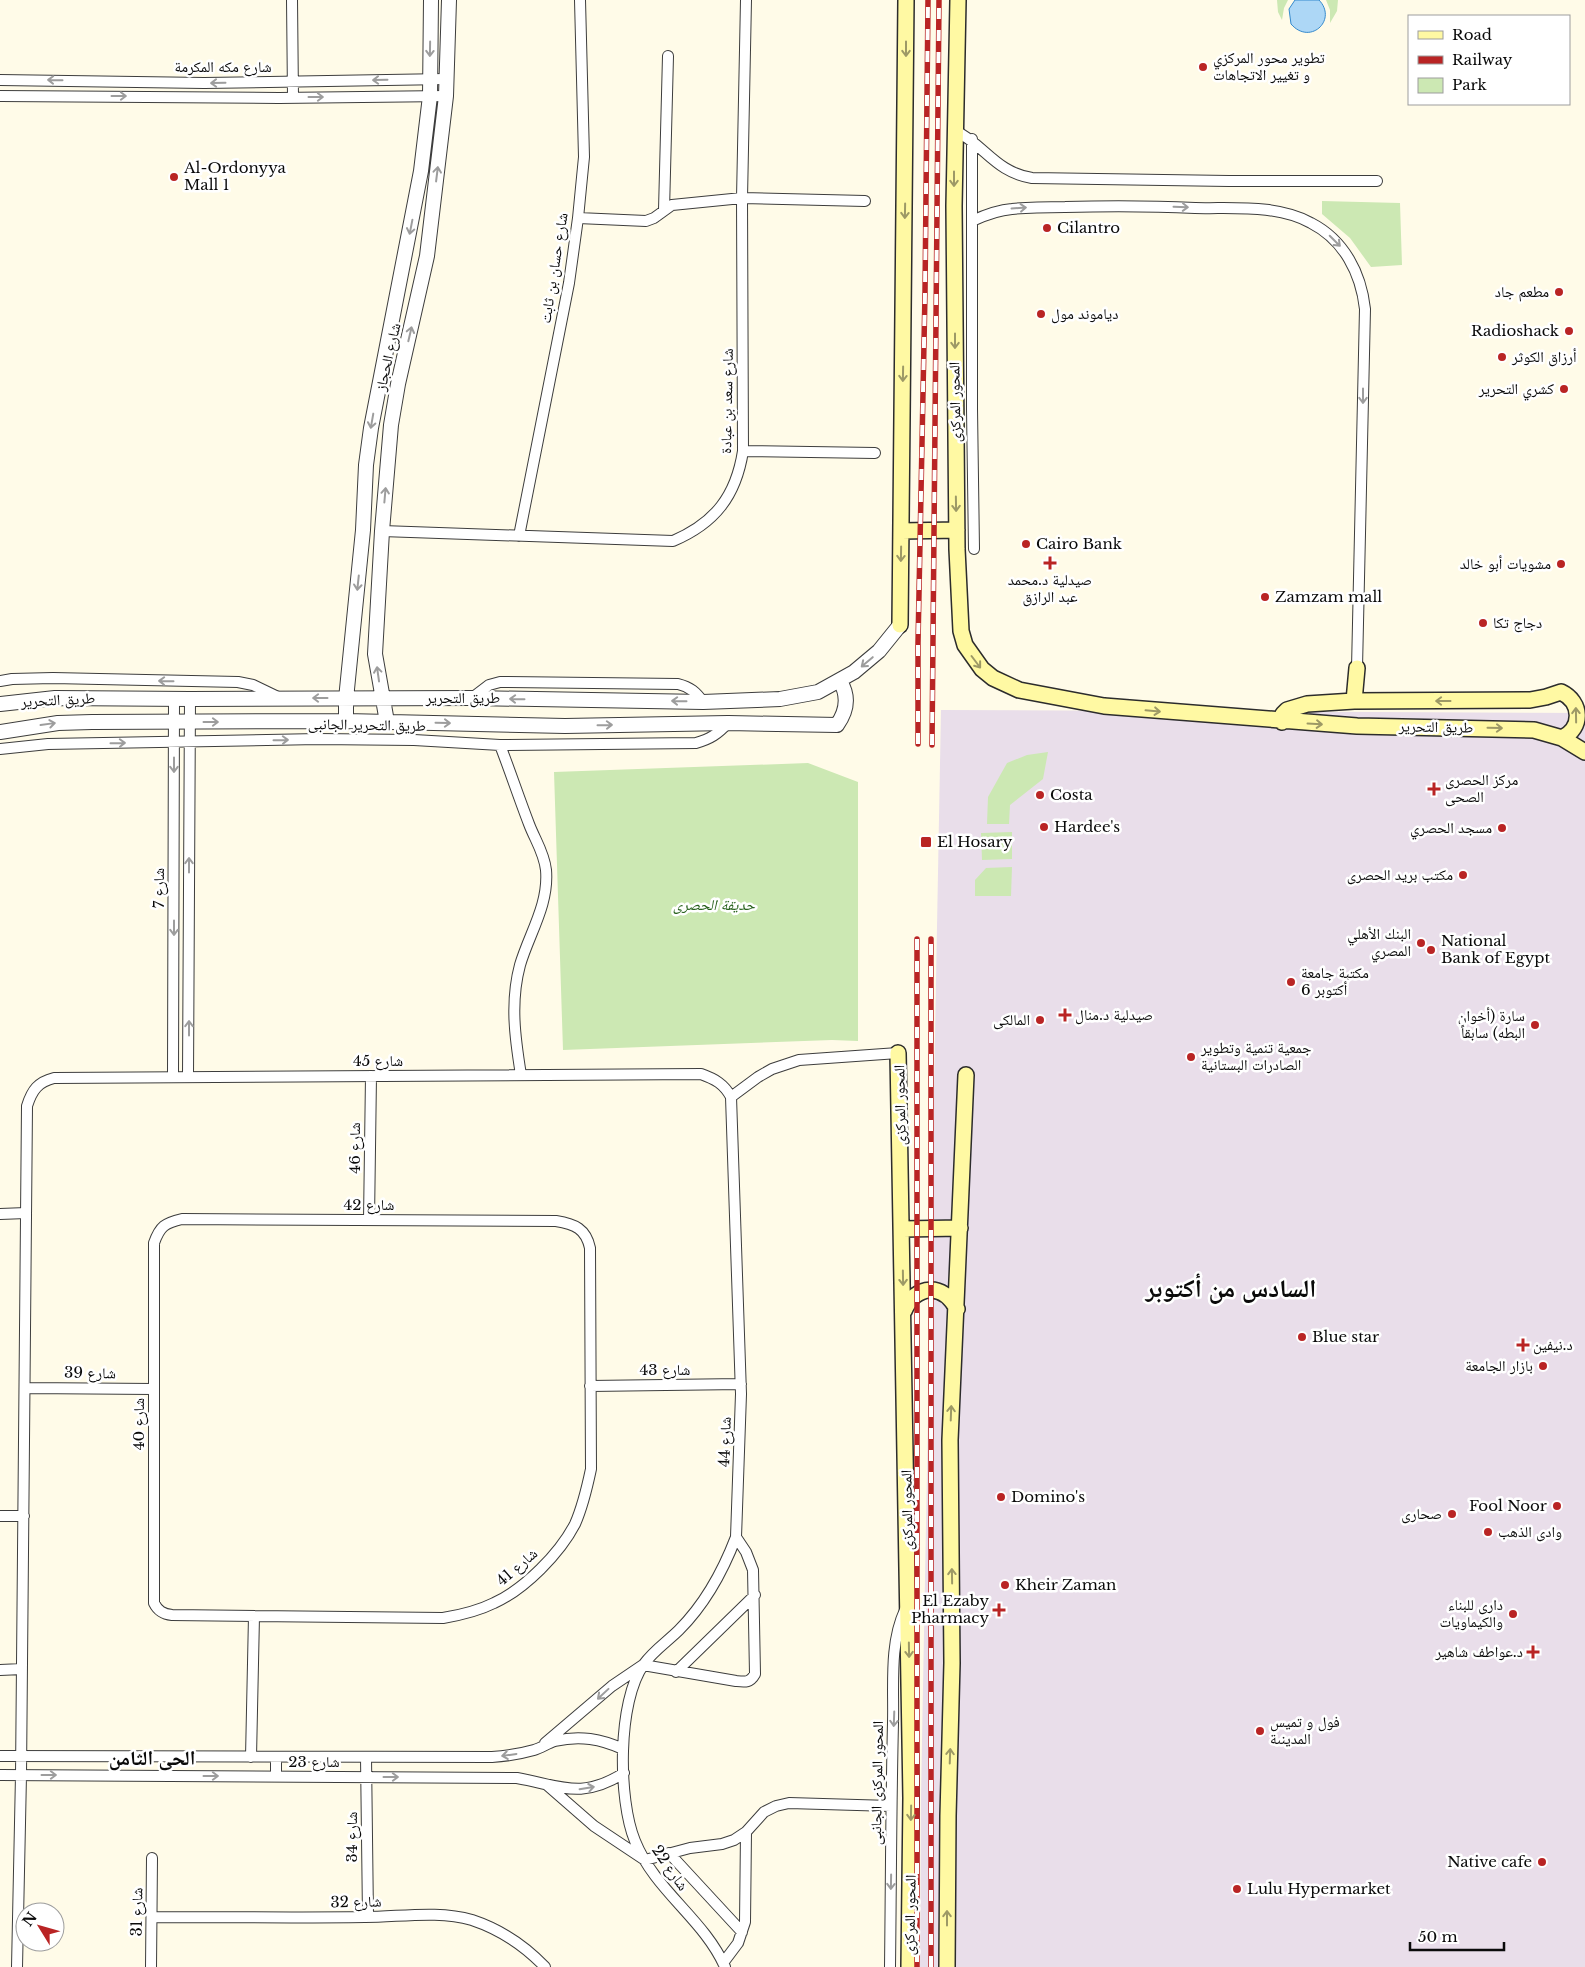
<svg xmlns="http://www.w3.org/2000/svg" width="1585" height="1967" font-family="'Libre Baskerville','Noto Naskh Arabic',serif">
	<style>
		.industrial { fill: #e9deea }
		.green { fill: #cce8b3 }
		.water { fill: #add7f6; stroke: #3489cd }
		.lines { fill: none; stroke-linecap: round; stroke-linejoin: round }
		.minor-casing { stroke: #3d3d3d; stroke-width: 12 }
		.tertiary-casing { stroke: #3d3d3d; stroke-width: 16 }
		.secondary-casing { stroke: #2c2c2c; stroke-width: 18 }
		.minor { stroke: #fff; stroke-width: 10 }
		.tertiary { stroke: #fff; stroke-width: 14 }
		.secondary { stroke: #fff9a3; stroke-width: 15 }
		.rail-casing { stroke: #b92424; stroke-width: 5.5 }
		.rail { stroke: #fff; stroke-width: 4; stroke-dasharray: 11; stroke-linecap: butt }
		.oneway { stroke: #9d9d9d }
		.oneway2 { stroke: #9d9966 }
		.poi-dot { fill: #b92424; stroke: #fff; stroke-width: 2 }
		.labels { text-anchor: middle; stroke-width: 5; stroke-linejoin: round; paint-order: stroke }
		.poi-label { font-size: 15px; fill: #0a0a0a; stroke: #fff; text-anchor: start }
		.street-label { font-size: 15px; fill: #0a0a0a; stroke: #fff }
		.park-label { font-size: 15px; font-style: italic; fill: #27611c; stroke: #fff }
		.district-label { font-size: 20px; font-weight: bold; fill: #0a0a0a; stroke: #fff }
		.town-label { font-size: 25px; font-weight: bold; fill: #0a0a0a; stroke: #fff }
	</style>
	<rect width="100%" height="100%" fill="#fffbe8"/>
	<path class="industrial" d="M941,710L1585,713V1967H920L921,1796Z"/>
	<path class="green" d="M1277,0H1288L1284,8L1282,20L1278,12Z
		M1326,0H1338L1337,11L1330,23V10Z
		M1322,201L1400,203L1402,265L1371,267L1350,238L1322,214Z
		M1048,752L1043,779L1010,805L1009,824H987L988,797L1007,763L1027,755Z
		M808,763L858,782V1041L832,1040L563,1050L554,772Z
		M1012,832V859L982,860L981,833Z
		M1012,867L1011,896H975V880L986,868Z"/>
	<path class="water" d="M1295,0H1319C1338,20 1310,46 1291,24L1289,9Z"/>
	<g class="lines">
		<defs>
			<path id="minor" d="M292,0L293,97
				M0,80L204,83L446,79
				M0,96L279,98L446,96
				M954,130C985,145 995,172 1032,178L1229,181H1377
				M972,139V409L974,549
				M664,210L668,56
				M578,218L646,221L654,218L672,205L742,198L865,201
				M972,221C985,215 998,210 1012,209C1030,207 1048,207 1065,207C1109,206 1152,206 1195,208C1232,209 1277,204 1311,223C1344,240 1361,273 1365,309L1357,668
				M743,451L875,453
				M382,531L673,541C715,523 736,496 743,451L742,198L746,0
				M519,536L569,283L578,218L584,157L580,0
				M0,681L12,679L53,678L238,682L253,685L280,698
				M472,698L489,685L500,682L678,684C690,687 696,692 703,702
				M500,745C510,771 519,798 529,824C535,840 544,852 546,870C549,905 529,934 520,965C510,1002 515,1038 521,1075
				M0,749L48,744L318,739L414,740L500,745L696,743C710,739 718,734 728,723
				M173,1077L174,699
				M188,1077L190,699
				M731,1097L758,1077L772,1069L799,1060L898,1053
				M0,1214L26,1213
				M182,1219L556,1221C575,1224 586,1229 590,1248L591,1469C587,1488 583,1506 575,1524C560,1553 525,1589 494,1603C478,1611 461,1615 443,1618L172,1615C163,1614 158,1611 154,1603V1243C160,1226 165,1223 182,1219Z
				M369,1220L371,1076
				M590,1386L741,1384
				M25,1388L154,1389
				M0,1516H24
				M0,1670L22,1669
				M676,1672L755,1595
				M545,1743L612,1686L643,1665L736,1681C745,1682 750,1683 755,1674L753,1570L746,1552L736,1537
				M0,1756L492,1757C506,1756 520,1754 534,1750C541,1748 548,1743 555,1741C580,1735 601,1739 623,1749
				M251,1757L254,1616
				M276,1757V1776
				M366,1757L368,1917
				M0,1775L517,1778C562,1786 581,1800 624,1773
				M547,1785L594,1826L645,1860L690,1848L722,1844L734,1840L746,1832L764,1812L776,1806L789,1803L891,1806
				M669,1853L742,1932
				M152,1917C223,1917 294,1918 365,1917C400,1917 438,1910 472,1920C499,1929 525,1946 545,1967
				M723,1963L738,1943L745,1922L746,1832
				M17,1967L21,1775L27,1106C32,1090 38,1082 54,1078L701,1074C715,1079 724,1084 731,1097L741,1394L736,1537C723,1571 706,1603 679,1630C668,1641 653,1651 644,1664C617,1701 618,1800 635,1841C655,1891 704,1919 725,1967
				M151,1967L152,1858
				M890,1967C891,1886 891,1805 893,1723C894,1687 889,1644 905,1610"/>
			<path id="tertiary" d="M0,704L55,698L190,699L472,698L703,702L780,699L818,692L854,672L879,651L900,625
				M346,721V699L363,530L366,465L371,428L421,171L430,96L431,0
				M387,722L375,654L382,531L391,425L398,384L427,256L446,96L449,0
				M0,732L58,723L92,722L346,721L565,726L728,723L837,725C847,711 849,696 840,681"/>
			<path id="secondary" d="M958,0L954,206L957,549L961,631L965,645L982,669L993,678L1019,690L1104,706L1357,726L1534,730L1562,738L1585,752
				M902,531L957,530
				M900,625L906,0
				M1354,701L1357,668
				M1282,722L1283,714L1287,710L1307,704L1354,701L1530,700L1546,697L1561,692C1582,702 1583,728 1562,738
				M898,1053L911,1798L909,1967
				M903,1229L960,1228
				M904,1311C916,1284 943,1283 957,1309
				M947,1967L948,1816L952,1663L950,1440L966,1075"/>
		</defs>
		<use href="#minor" class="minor-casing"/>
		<use href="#tertiary" class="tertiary-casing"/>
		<use href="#secondary" class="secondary-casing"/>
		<use href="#minor" class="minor"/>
		<use href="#tertiary" class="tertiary"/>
		<use href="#secondary" class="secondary"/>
		<defs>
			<path id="rail" d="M918,744V643L925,293L928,0
				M932,745L939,0
				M917,939V1967
				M931,1967V939"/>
		</defs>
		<use href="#rail" class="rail-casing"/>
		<use href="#rail" class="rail"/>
	</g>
	<defs><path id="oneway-shaft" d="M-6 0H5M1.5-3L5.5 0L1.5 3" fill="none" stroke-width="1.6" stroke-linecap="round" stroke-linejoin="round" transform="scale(1.25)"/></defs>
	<g class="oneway">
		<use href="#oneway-shaft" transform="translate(430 49) rotate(91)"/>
		<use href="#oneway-shaft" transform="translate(55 80) rotate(-179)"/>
		<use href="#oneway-shaft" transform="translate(380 80) rotate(179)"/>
		<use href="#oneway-shaft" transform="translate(218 83) rotate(179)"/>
		<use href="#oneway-shaft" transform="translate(119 96)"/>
		<use href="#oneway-shaft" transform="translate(316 97)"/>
		<use href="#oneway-shaft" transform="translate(437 174) rotate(-83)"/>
		<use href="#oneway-shaft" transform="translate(1181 207) rotate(2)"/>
		<use href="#oneway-shaft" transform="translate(1019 208) rotate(-4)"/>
		<use href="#oneway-shaft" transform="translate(411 227) rotate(101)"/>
		<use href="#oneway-shaft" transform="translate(1335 241) rotate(45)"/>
		<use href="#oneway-shaft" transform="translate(410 334) rotate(-77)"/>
		<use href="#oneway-shaft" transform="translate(1363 396) rotate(90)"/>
		<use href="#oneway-shaft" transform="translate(372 421) rotate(100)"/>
		<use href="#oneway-shaft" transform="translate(385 495) rotate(-85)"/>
		<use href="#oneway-shaft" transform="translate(358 583) rotate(96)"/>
		<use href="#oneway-shaft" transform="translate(867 662) rotate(140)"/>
		<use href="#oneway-shaft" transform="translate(378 674) rotate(-98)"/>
		<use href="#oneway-shaft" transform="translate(166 681) rotate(-179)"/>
		<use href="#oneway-shaft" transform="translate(320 698) rotate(-180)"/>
		<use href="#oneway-shaft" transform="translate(517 699) rotate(-179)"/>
		<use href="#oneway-shaft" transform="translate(679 701) rotate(-179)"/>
		<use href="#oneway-shaft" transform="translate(211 722)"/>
		<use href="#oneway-shaft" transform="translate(443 723) rotate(1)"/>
		<use href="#oneway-shaft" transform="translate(48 724) rotate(-8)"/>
		<use href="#oneway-shaft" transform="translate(605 725) rotate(-1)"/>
		<use href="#oneway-shaft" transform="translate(281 740) rotate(-1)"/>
		<use href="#oneway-shaft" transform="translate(118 743) rotate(-1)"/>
		<use href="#oneway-shaft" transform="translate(174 765) rotate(90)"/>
		<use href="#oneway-shaft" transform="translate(189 865) rotate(-90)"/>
		<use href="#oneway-shaft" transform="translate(174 928) rotate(90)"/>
		<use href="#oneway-shaft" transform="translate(189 1028) rotate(-90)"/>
		<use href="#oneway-shaft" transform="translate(603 1694) rotate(137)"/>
		<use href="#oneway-shaft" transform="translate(894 1719) rotate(92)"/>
		<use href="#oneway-shaft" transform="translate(509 1755) rotate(172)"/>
		<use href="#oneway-shaft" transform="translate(49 1775)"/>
		<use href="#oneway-shaft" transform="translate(211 1776)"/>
		<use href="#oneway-shaft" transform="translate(391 1777)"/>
		<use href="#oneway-shaft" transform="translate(587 1788) rotate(-9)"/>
		<use href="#oneway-shaft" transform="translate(891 1882) rotate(91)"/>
	</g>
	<g class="oneway2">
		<use href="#oneway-shaft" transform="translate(906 49) rotate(90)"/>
		<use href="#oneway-shaft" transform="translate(954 179) rotate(90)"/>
		<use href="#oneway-shaft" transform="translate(905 211) rotate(91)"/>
		<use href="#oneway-shaft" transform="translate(955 341) rotate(90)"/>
		<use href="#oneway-shaft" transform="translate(903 374) rotate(91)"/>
		<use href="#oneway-shaft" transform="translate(956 504) rotate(89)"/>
		<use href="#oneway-shaft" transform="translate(901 554) rotate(91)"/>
		<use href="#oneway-shaft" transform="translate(976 662) rotate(53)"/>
		<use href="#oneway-shaft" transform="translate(1443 701) rotate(180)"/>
		<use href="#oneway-shaft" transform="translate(1153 711) rotate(5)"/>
		<use href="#oneway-shaft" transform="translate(1576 715) rotate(-91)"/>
		<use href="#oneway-shaft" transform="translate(1315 724) rotate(3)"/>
		<use href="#oneway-shaft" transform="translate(1495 728) rotate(1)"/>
		<use href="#oneway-shaft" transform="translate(903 1278) rotate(89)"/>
		<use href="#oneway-shaft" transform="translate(951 1413) rotate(-88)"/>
		<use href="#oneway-shaft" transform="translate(952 1576) rotate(-91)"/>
		<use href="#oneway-shaft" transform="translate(909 1650) rotate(89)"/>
		<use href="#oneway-shaft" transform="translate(950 1756) rotate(-88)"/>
		<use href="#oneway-shaft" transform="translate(911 1813) rotate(91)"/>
		<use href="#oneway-shaft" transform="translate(947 1918) rotate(-90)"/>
	</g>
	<g class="poi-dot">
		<circle cx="1203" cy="67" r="5"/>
		<circle cx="174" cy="177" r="5"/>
		<circle cx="1047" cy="228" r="5"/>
		<circle cx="1559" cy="292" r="5"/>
		<circle cx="1041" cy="314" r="5"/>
		<circle cx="1569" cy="331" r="5"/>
		<circle cx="1502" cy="357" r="5"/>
		<circle cx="1564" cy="389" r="5"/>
		<circle cx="1026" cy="544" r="5"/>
		<path d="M1047.5 555.5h5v5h5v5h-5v5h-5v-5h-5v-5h5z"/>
		<circle cx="1561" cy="564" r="5"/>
		<circle cx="1265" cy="597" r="5"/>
		<circle cx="1483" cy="623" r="5"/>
		<path d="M1431.5 781.5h5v5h5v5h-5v5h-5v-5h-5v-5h5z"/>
		<circle cx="1040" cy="795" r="5"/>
		<circle cx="1044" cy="827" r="5"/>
		<circle cx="1502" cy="828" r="5"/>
		<rect x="920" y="836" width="12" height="12" rx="2.5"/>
		<circle cx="1463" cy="875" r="5"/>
		<circle cx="1421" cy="943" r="5"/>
		<circle cx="1431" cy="950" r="5"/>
		<circle cx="1291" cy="982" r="5"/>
		<path d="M1062.5 1007.5h5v5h5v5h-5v5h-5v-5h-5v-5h5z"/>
		<circle cx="1040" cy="1020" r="5"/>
		<circle cx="1535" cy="1025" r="5"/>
		<circle cx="1191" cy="1057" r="5"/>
		<circle cx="1302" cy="1337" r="5"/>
		<path d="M1520.5 1337.5h5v5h5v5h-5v5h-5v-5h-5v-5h5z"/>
		<circle cx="1543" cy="1366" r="5"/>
		<circle cx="1001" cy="1497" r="5"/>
		<circle cx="1557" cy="1506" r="5"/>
		<circle cx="1452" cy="1514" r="5"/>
		<circle cx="1488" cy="1532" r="5"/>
		<circle cx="1005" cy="1585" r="5"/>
		<path d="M996.5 1602.5h5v5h5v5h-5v5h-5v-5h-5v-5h5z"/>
		<circle cx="1513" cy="1614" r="5"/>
		<path d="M1530.5 1644.5h5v5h5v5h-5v5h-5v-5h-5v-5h5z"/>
		<circle cx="1260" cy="1731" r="5"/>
		<circle cx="1542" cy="1862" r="5"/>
		<circle cx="1237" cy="1889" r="5"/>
	</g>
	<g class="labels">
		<g class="poi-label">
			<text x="1213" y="63">تطوير محور المركزي<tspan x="1213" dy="17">و تغيير الاتجاهات</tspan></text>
			<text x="184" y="173">Al-Ordonyya<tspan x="184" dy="17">Mall 1</tspan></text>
			<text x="1057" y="233">Cilantro</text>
			<text x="1549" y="297" text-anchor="end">مطعم جاد</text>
			<text x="1051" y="319">دياموند مول</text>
			<text x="1559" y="336" text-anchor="end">Radioshack</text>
			<text x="1512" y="362">أرزاق الكوثر</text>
			<text x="1554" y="394" text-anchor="end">كشري التحرير</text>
			<text x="1036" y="549">Cairo Bank</text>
			<text x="1551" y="569" text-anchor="end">مشويات أبو خالد</text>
			<text x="1050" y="585" text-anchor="middle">صيدلية د.محمد<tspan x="1050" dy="17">عبد الرازق</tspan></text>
			<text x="1275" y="602">Zamzam mall</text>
			<text x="1493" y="628">دجاج تكا</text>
			<text x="1445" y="785">مركز الحصرى<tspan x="1445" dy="17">الصحى</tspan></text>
			<text x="1050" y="800">Costa</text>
			<text x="1054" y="832">Hardee's</text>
			<text x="1492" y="833" text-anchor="end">مسجد الحصري</text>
			<text x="937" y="847">El Hosary</text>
			<text x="1453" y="880" text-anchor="end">مكتب بريد الحصرى</text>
			<text x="1411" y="939" text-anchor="end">البنك الأهلي<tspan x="1411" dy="17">المصري</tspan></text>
			<text x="1441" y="946">National<tspan x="1441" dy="17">Bank of Egypt</tspan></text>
			<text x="1301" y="978">مكتبة جامعة<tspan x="1301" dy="17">6 أكتوبر</tspan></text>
			<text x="1075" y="1020">صيدلية د.منال</text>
			<text x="1525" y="1021" text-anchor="end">سارة (أخوان<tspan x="1525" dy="17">البطه) سابقاً</tspan></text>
			<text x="1030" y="1025" text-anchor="end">المالكى</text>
			<text x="1201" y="1053">جمعية تنمية وتطوير<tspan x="1201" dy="17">الصادرات البستانية</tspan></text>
			<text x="1312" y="1342">Blue star</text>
			<text x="1533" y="1350">د.نيفين</text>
			<text x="1533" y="1371" text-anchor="end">بازار الجامعة</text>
			<text x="1011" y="1502">Domino's</text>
			<text x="1547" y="1511" text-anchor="end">Fool Noor</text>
			<text x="1442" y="1519" text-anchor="end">صحارى</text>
			<text x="1498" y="1537">وادى الذهب</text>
			<text x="1015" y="1590">Kheir Zaman</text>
			<text x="989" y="1606" text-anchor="end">El Ezaby<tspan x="989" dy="17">Pharmacy</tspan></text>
			<text x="1503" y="1610" text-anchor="end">دارى للبناء<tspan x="1503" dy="17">والكيماويات</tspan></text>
			<text x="1523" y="1657" text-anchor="end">د.عواطف شاهير</text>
			<text x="1270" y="1727">فول و تميس<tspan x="1270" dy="17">المدينىة</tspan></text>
			<text x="1532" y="1867" text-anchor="end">Native cafe</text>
			<text x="1247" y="1894">Lulu Hypermarket</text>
		</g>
		<g class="street-label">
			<text x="223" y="72">شارع مكه المكرمة</text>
			<text transform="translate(554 268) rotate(-81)" y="5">شارع حسان بن ثابت</text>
			<text transform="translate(388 357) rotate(-77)" y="5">شارع الحجاز</text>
			<text transform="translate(727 401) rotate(-89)" y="5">شارع سعد بن عبادة</text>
			<text transform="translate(955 402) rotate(-91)" y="5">المحور المركزى</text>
			<text x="463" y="703">طريق التحرير</text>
			<text transform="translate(58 700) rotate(-3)" y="5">طريق التحرير</text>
			<text transform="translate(367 725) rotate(1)" y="5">طريق التحرير الجانبى</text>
			<text transform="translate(1436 727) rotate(1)" y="5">طريق التحرير</text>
			<text transform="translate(159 888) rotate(-90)" y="5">شارع 7</text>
			<text x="378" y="1066">شارع 45</text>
			<text transform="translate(900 1105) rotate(-91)" y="5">المحور المركزى</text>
			<text transform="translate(355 1148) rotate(-90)" y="5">شارع 46</text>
			<text x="369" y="1210">شارع 42</text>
			<text x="665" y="1375">شارع 43</text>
			<text transform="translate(90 1373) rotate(1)" y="5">شارع 39</text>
			<text transform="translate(139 1424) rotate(-90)" y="5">شارع 40</text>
			<text transform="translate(725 1442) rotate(-88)" y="5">شارع 44</text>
			<text transform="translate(907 1510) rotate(-91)" y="5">المحور المركزى</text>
			<text transform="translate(517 1567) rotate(-41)" y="5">شارع 41</text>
			<text x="314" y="1767">شارع 23</text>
			<text transform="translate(877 1783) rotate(-89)" y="5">المحور المركزى الجانبى</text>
			<text transform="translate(352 1837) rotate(-90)" y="5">شارع 34</text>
			<text transform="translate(670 1868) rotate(55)" y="5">شارع 22</text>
			<text transform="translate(356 1902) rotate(-1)" y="5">شارع 32</text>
			<text transform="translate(137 1912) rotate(-89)" y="5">شارع 31</text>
			<text transform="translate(910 1915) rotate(-89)" y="5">المحور المركزى</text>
		</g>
		<g class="park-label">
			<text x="714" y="910">حديقة الحصرى</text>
		</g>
		<g class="district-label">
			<text x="152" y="1765">الحى الثامن</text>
		</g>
		<g class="town-label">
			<text x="1231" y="1297">السادس من أكتوبر</text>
		</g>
	</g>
	<rect x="1408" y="15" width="162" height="90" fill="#ffffff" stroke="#9d9d9d"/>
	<rect x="1418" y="31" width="25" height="8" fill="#fff9a3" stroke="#9d9d9d"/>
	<text x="1452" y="40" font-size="15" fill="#0a0a0a">Road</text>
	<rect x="1418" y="56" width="25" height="8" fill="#b92424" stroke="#9d9d9d"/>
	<text x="1452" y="65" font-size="15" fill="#0a0a0a">Railway</text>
	<rect x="1418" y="78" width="25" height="15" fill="#cce8b3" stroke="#9d9d9d"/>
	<text x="1452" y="90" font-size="15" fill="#0a0a0a">Park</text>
	<g transform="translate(40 1927) rotate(307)"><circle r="24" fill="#ffffff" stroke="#9d9d9d"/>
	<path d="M0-4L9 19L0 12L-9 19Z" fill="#b92424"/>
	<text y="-8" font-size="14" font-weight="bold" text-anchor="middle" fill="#0a0a0a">N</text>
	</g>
	<path d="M1410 1942v8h94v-8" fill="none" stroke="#0a0a0a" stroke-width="2.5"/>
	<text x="1418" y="1942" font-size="15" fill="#0a0a0a" stroke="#ffffff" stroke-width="4" paint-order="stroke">50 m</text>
</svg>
